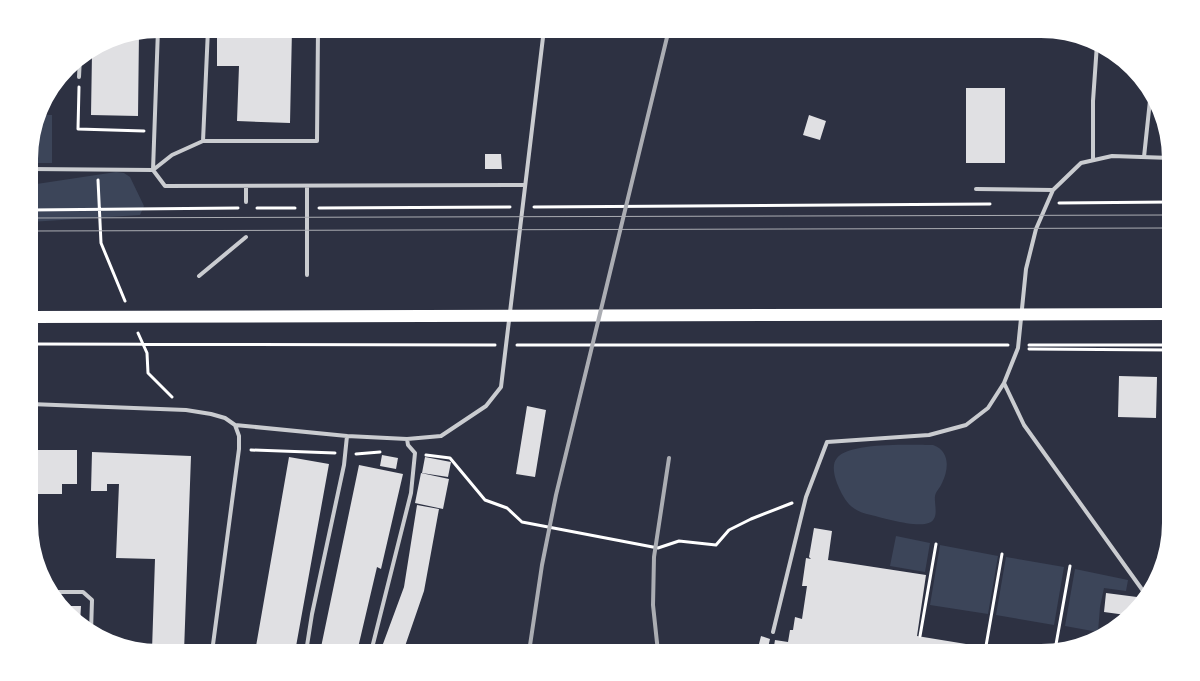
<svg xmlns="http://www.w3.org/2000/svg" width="1200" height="681" font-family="'Times New Roman',serif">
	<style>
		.green { fill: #3c4559 }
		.building { fill: #e0e0e3 }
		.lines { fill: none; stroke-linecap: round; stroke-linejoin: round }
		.path { stroke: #fff; stroke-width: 3 }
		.service { stroke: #caccd0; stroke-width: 4 }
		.primary { stroke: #fff; stroke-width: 12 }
		.tram { stroke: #abadb3; stroke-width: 1 }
		.rail { stroke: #abadb3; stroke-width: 4 }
	</style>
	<rect width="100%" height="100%" fill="#2d3142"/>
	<path class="green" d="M38,115H52V163H30V142Z
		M116,172L124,173L130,177L144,206L140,215L30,222V185Z
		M933,445C950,451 949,469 942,483C940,488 936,491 935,496C934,504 939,517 931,522C919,529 884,518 871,515C855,512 847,505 840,490C836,482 830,466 837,458C849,442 913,445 933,445Z
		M896,536L930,543L925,572L890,566Z
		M940,545L998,556L988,614L930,605Z
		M1006,557L1064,567L1054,625L996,615Z
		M1075,569L1128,580L1126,591L1104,588L1100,607L1098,632L1065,626Z"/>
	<path class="building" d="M240,29H292L290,123L237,121L239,66H217V37H240Z
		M139,33L138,116L91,115L92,53H97L98,46L109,39Z
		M966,88H1005V163H966Z
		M809,115L826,121L820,140L803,135Z
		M485,154H501L502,169H485Z
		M1119,376L1157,377L1156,418L1118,417Z
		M527,406L546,410L535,477L516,474Z
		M30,450H77V484H62V494H30Z
		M92,452L191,456L184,652H158L152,650L155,559L116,558L119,484H107V491H91Z
		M382,455L398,458L396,469L380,466Z
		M289,457L329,464L295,652H255Z
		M425,457L451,462L448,477L422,473Z
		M359,465L403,474L381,569L377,567L357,652H320Z
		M421,473L449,479L443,509L415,503Z
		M417,505L439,509L424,591L403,652H380L404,587Z
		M814,528L832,531L828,560L926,575L917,636L1015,652H773L775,640L788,642L790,630H793L795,617L802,619L807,586H802L806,558L811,559L809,557Z
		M1106,593L1137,597L1136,605L1126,615L1104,612Z
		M63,606H81L80,622Z
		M761,636L770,639L767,652H757Z"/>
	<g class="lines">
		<path class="path" d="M79,87L78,129L144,131
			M98,180L101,243L125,301
			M1059,203L1171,202
			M534,207L990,204
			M257,208H295
			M319,208L510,207
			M30,210L238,208
			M138,333L147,353L148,373L172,397
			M30,344L495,345
			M517,345H1008
			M1029,345H1171
			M1029,349L1171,350
			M251,450L335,453
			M356,454L380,452
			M426,455L450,458L485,500L507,508L522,522L658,548L679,541L716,545L729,530L751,519L792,503
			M920,636L936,544
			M986,646L1002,554
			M1055,650L1070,566"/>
		<path class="service" d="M208,29L203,141H317L318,29
			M79,77L80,57
			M203,141L172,155L153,170L165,186L525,185
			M1144,157L1151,91
			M1093,160V101L1097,44
			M30,169L153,170L158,29
			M246,186V202
			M307,186V275
			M976,189L1053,190
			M199,276L246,237
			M30,404L186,410L211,414L225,418L235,425L239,436V449L212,652
			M235,425L347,436L407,439L441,436L486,406L501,387L544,29
			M49,592H83L92,600L91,632
			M1146,595L1024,425L1004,383L1018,348L1026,269L1036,229L1053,190L1081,163L1112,156L1171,158
			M773,632L806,497L827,442L929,435L966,425L988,408L1004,383
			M306,652L312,614L344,465L347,436
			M371,652L411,493L415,453L408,445L407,439"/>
		<path class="primary" d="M30,317L1171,314"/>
		<path class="tram" d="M30,218L1171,215
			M30,231L1171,228"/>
		<path class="rail" d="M529,652L542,565L556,495L669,29
			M658,652L653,605L654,557L669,458"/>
	</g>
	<path d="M0 0H1200V681H0ZM159 38H1041A121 121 0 0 1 1162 159V523A121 121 0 0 1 1041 644H159A121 121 0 0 1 38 523V159A121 121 0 0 1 159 38Z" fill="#fff" fill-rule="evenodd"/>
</svg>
